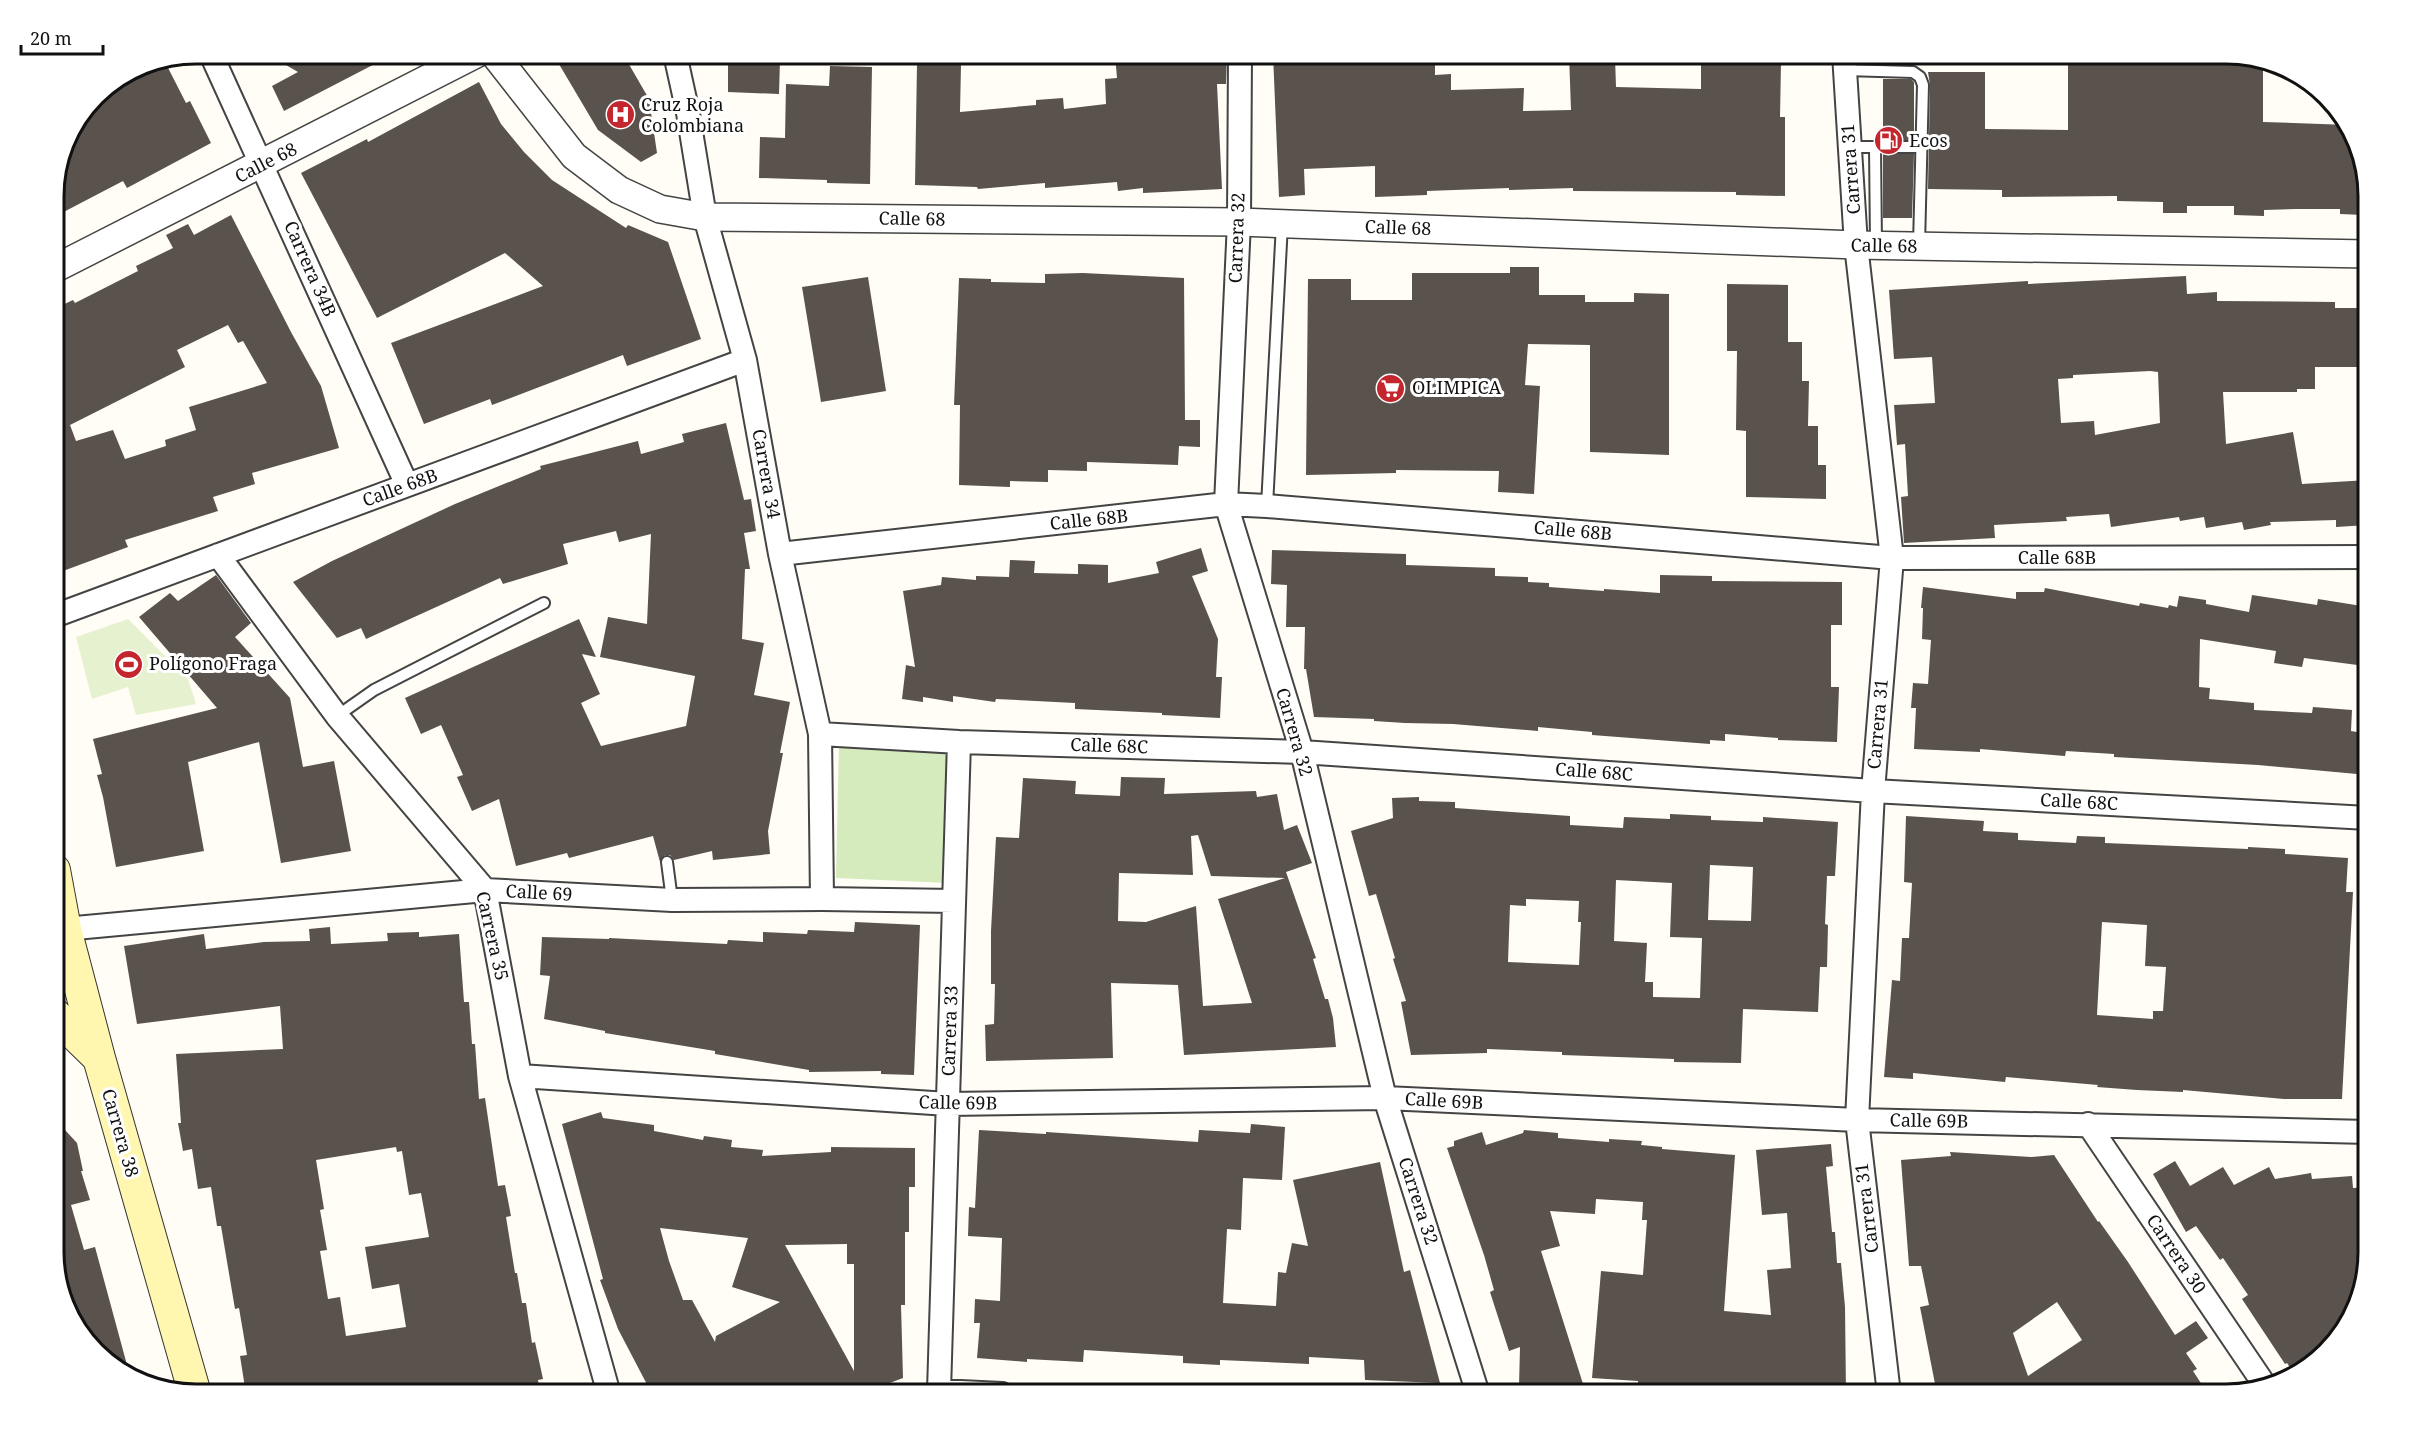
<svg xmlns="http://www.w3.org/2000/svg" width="2422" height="1448" font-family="'Noto Serif',serif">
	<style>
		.green { fill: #d5ebbd }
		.pitch { fill: #e6f2cf }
		.building { fill: #5a524d; fill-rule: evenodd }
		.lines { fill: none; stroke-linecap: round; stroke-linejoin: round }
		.service-casing { stroke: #444; stroke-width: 14 }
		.minor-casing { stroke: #444; stroke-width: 26 }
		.tertiary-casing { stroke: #444; stroke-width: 30 }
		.secondary-casing { stroke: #333; stroke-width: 34 }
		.service { stroke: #fff; stroke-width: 10 }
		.minor { stroke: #fff; stroke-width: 22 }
		.tertiary { stroke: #fff; stroke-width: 27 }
		.secondary { stroke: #fff6b0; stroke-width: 32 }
		.labels { text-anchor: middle; stroke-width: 6; stroke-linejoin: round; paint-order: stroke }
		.poi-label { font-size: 18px; fill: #111; stroke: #fff; text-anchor: start }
		.street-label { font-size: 18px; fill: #111; stroke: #fff }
		.rim { fill: none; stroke: #111; stroke-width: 3 }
	</style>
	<rect width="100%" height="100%" fill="#fffdf5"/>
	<path class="green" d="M839,743L948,751V883L836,878Z"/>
	<path class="pitch" d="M128,619L188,679L196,704L136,715L128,687L92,699L76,637Z"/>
	<path class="building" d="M267,54H394L284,111L272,86L298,72Z
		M553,54H623L649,99L657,153L641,162L598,130Z
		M929,54H954V65H961L960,112L1036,105V100L1063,98L1064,109L1106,104L1105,79L1117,78L1115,54H1227L1226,84H1217L1222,189L1143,193V188L1118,191L1117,182L1045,188V183L978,189L977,187L915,185L917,64H929Z
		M1273,54H1435V75L1451,74V90L1524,88L1523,111L1571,110L1569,54H1598V58L1615,57L1616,87L1701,89V60L1781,62L1780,117H1785V196L1736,195V192L1573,191V188L1509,190V188L1427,191V195L1375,197V166L1304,169L1305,195L1279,197Z
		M2068,54H2226L2263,64V122L2349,125L2365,179L2364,215L2340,214V209H2296L2264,210V216L2234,215V206H2187V213H2163V202L2117,201V196L2002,197V190L1928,189L1930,85L1928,72H1985V129L2068,130Z
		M728,58L780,60L779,94L728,92Z
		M164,60L186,103L190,101L211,143L127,188L123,181L54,217V187L65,142L96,95L129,73L149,63Z
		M830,66L872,67L870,184L827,183V180L759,178L760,137L785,138L786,84L829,86Z
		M1883,79H1911L1914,82V140H1883Z
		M479,82L501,124L524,152L552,180L626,228L628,225L668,242L701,339L627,366L623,355L492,405L490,399L424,424L391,343L543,286L505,253L377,318L301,173L367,139L368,142Z
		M1883,154H1914L1912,218H1883Z
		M231,215L291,332L321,386L339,448L252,473L255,484L213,497L218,511L125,540L128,547L63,571L54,548V309L73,300L75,303L138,271L136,266L173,248L166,235L188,224L194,235ZM228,325L238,343L243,341L267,383L189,407L196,430L165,440L166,446L125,459L113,430L76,441L70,425L185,367L177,350Z
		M1510,267H1539V295H1585V302H1634V293L1669,294V455L1590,452V345L1528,344L1525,385L1540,386L1534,494L1498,492L1499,471L1396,470V473L1306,475L1308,279H1351V300H1412V273H1510Z
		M1083,273L1184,278L1185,420H1200V447L1179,446L1178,465L1087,462V471L1048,470V482L1010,481V487L959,485L960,405H954L959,278L991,279V282L1045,283V274Z
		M2186,276L2187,294L2217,292V301L2335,302V308H2367V367H2315V389H2297V392H2223L2226,444L2293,432L2302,484L2368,480V525L2336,527V520L2270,522L2271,525L2244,530L2242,522L2206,528L2204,517L2180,521L2179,517L2111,527L2109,514L2066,517L2067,521L1994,525L1995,538L1904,543L1901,497L1908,496L1905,444L1897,445L1894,405L1935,403L1932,357L1894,359L1889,290L2028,281V284ZM2150,371L2158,372L2160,423L2095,435L2094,421L2061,423L2058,379L2073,378V375Z
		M868,277L886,391L821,402L802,287Z
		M1727,284L1788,285V342H1802V381H1809L1808,426H1818V465H1826V499L1746,497V431L1736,430L1737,351H1727Z
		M726,423L744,500L751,499L756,531L744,533L750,569H745L742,639L764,643L754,695L790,702L780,753H783L768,831L770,854L713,860L712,851L674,860L670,855H665L660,862L653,836L569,858L567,853L516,866L499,799L472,811L457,777L463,775L441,725L421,734L405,698L579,619L596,657L582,654L600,694L581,703L601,746L686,726L695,676L600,657L608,617L647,624L651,534L619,542L616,531L563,544L568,564L503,584L500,578L366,639L361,628L337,638L293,582L332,561L455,504L541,469L540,466L638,441L641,454L684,442L682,434Z
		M1201,548L1208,571L1192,576L1218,639L1216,677H1222L1220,718L1162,715V713L1075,709V703L996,699L995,702L953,696V702L923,697V702L902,699L906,665L915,667L903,591L941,585L942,577L976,580V576L1009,577L1010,560L1035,561L1034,573L1078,574V564L1108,565V583L1159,573L1156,562Z
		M1272,550L1406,554V565L1495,568V576L1528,577V582L1549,583V587L1604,591V589L1660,593V575L1712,576V581L1842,582V625H1831V687H1839L1837,742L1778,740V738L1725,734V741L1710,740V744L1592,735V732L1538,727V731L1453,724L1405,723L1374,721V719L1314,717L1306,669H1304L1305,627H1286L1287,585L1271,584Z
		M216,575L251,623L235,637L290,698L303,767L334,761L351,851L281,863L259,742L188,762L204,851L116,867L103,797L97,775L102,774L93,739L217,708L139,617L170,593L178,601Z
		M1923,587L2016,599V592H2044L2045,588L2139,606L2140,603L2168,608L2169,605L2177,607L2179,596L2206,600V604L2249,612L2252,595L2317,605L2318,599L2368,607V644L2365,666L2304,658L2302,667L2274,663L2276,651L2200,639L2199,687L2210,688L2209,699L2254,703V710L2312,713L2313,707L2352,710L2351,731L2368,734V775L2258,765L2114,757V754L2066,751L2065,756L1980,749V752L1914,749L1916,708H1911L1913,683L1928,684L1931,640L1922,639L1923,608H1921Z
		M1121,777L1165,778L1164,794L1256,791L1257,797L1277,794L1284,830L1297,825L1312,863L1286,872L1316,958L1313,959L1325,999H1328L1333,1018L1336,1047L1184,1055L1178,985L1111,983L1113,1058L986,1061L985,1025L994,1024L995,984H991V931L996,837L1019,838L1023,778L1076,781L1075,794L1120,796ZM1198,835L1211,876L1285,878L1218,899L1252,1003L1203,1006L1196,906L1146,922L1118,921L1119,873L1193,875L1191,836Z
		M1419,797V801L1455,802V808L1570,816V825L1623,828L1624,817L1670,819V814L1711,816V820L1763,822V817L1838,822L1835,876H1827L1825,924L1828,925L1827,967H1820L1818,1012L1743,1009L1741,1063L1674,1062V1059L1562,1055V1052L1487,1049V1053L1411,1055L1401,1002L1406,1001L1393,959L1395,958L1376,894L1369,896L1351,831L1393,818L1392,798ZM1710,865L1753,867L1751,921L1708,920ZM1616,880L1672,883L1670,937L1702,938L1700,998L1653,997V982H1645L1647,943L1614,941ZM1526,899L1579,901L1578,922H1581L1579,965L1508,962L1510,905L1526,906Z
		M1906,816L1984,821L1983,831L2018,833V840L2076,843L2077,836L2105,837V843L2248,849V847L2285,849V854L2348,858L2346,892H2353L2342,1099H2284L2183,1090V1092L2137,1090L2097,1087L2098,1085L2006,1077L2005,1082L1913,1073V1079L1884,1077L1892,980L1900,981L1902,938H1909L1912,883L1904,882ZM2102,922L2147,925L2145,966L2166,967L2163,1011H2153V1019L2097,1015Z
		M855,922L920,925L914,1075L881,1074V1071L809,1072V1070L715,1054V1051L605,1033V1031L544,1019L550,976L540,975L542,937L609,939V938L727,944L728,940L763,942V932L807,934L808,930L854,932Z
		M330,927L331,944L388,941L387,933L419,932V937L459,934L464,1002H469L472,1044H475L479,1099L485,1098L498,1186L505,1185L511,1216L506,1217L515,1273H517L522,1303H526L532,1343L535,1342L543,1379L538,1380L540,1394H500L498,1388L471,1394H246L240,1356L247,1355L239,1308L235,1309L221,1226H217L211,1187L198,1189L192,1149L183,1151L178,1123H181L176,1054L283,1049L280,1006L137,1024L124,946L204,934L206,949L264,942L310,941L309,929ZM396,1147L397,1152L402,1151L409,1195L421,1193L429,1237L365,1247L372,1289L399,1284L406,1327L346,1336L340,1297L328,1299L320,1251L327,1250L320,1210L324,1209L316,1160Z
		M601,1112L603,1118L654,1125V1131L703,1140L704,1136L732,1140L731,1147L763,1150L762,1156L831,1152V1147L915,1148V1187H909V1232H905V1305H901L903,1378L866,1392L867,1394H652L618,1329L600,1280L603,1279L562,1124ZM660,1228L748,1238L732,1287L780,1302L716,1336L715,1342L692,1300H683L669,1261ZM847,1244V1264H854V1371L785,1245Z
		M54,1118L77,1143L83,1171H81L90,1200L71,1205L84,1250L95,1247L130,1376L125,1375L73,1323L54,1261Z
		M1251,1124L1285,1127L1282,1180L1243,1178L1241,1230L1227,1229L1223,1303L1276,1306L1278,1272L1286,1273L1292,1243L1308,1246L1293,1180L1380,1162L1404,1272L1410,1270L1440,1383L1365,1380L1364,1360L1309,1357V1364L1220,1360V1365L1183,1363V1356L1084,1350L1083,1362L1027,1359V1362L977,1358L980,1323H974L975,1299L1000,1301L1002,1238L968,1236L969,1207L975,1208L979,1130L1046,1134V1132L1198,1142L1199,1130L1250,1133Z
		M1524,1130L1558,1133V1138L1609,1142V1139L1642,1141L1641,1145L1662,1147V1149L1735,1155L1724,1311L1771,1315L1767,1270L1791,1268L1787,1213L1762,1215L1756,1150L1831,1144L1833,1166L1826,1167L1832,1232H1835L1837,1263H1841L1845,1307L1846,1394L1677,1392L1638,1389V1381L1592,1378L1601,1271L1643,1275L1647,1220H1642L1643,1202L1596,1199L1595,1214L1550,1211L1560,1246L1541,1251L1584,1387L1546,1383V1387L1519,1386L1520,1347L1509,1351L1490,1292L1494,1290L1484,1255L1447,1148L1454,1146V1141L1482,1132L1486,1145L1523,1133Z
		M1950,1152L2031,1157L2054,1155L2098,1222L2099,1221L2128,1262L2175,1335L2196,1321L2208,1338L2186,1353L2197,1369L2193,1371L2208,1394H1937L1920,1307L1929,1305L1921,1266H1909L1901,1160L1951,1156ZM2057,1302L2082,1340L2028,1376L2013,1333Z
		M2175,1161L2190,1186L2223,1167L2234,1185L2269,1167L2275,1179L2311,1173L2312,1179L2352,1176L2353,1188L2368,1187V1236L2361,1237L2365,1264L2349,1323L2297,1375H2295L2287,1363L2285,1364L2242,1299L2248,1295L2223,1258L2220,1260L2196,1226L2186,1232L2153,1174Z"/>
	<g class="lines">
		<defs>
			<path id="service" d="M1845,70L1913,72L1920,77L1923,85L1919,245
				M1850,147H1921
				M1875,147L1876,245
				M1267,506L1282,224
				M337,716L374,690L544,603
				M667,862L672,900"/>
			<path id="minor" d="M211,54L407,485
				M675,54L688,113L705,217L745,360L780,554L820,734L822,899
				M1240,54L1239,222L1226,504L1302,752L1385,1098L1478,1394
				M1844,54L1856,245L1892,558L1873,791L1857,1120L1889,1394
				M780,554L1226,504L1267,506L1892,558L2368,557
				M218,555L337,716L485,890L520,1076L609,1394
				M54,616L745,360
				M820,734L959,742L1302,752L1873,791L2368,818
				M54,930L485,890L672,900L822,899L954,901
				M520,1076L948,1104L1385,1098L1857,1120L2368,1132
				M2088,1124L2264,1384
				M939,1391L959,742
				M934,1394L939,1391L1002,1394"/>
			<path id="tertiary" d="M494,54L574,156L619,190L660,209L705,217L1239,222L1856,245L2368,254
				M54,269L476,54"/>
			<path id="secondary" d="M54,870L65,929L99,1058L195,1394
				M54,1014L96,1055"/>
		</defs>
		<use href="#service" class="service-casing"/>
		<use href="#minor" class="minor-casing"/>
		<use href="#tertiary" class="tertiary-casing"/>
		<use href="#secondary" class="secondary-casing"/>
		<use href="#service" class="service"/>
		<use href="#minor" class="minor"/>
		<use href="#tertiary" class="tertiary"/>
		<use href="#secondary" class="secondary"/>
	</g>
	<defs>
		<symbol id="hospital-disc" viewBox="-11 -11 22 22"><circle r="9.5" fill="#c4262e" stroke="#fff"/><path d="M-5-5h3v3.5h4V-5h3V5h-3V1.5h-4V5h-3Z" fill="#fff"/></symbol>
		<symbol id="fuel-disc" viewBox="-11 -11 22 22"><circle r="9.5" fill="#c4262e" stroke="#fff"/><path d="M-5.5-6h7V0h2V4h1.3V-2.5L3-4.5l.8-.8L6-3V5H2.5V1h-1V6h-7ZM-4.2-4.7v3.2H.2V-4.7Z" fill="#fff"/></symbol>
		<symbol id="supermarket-disc" viewBox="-11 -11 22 22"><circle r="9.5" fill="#c4262e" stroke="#fff"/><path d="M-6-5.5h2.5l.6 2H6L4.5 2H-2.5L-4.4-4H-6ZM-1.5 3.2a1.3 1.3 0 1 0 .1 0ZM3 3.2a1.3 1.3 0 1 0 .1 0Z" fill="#fff"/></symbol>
		<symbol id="stadium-disc" viewBox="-11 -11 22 22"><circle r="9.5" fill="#c4262e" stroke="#fff"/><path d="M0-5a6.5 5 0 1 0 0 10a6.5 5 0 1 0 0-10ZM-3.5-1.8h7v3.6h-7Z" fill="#fff"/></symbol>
	</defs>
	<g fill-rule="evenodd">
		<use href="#hospital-disc" x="604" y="98" width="33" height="33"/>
		<use href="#fuel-disc" x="1872" y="124" width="33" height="33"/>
		<use href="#supermarket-disc" x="1374" y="372" width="33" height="33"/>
		<use href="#stadium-disc" x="112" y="648" width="33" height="33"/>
	</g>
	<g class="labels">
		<g class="poi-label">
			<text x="641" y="111">Cruz Roja<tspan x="641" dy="21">Colombiana</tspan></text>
			<text x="1909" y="147">Ecos</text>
			<text x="1412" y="394">OLIMPICA</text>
			<text x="149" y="670">Polígono Fraga</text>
		</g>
		<g class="street-label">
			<text transform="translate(266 163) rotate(-27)" y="6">Calle 68</text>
			<text transform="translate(1851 169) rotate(-94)" y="6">Carrera 31</text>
			<text transform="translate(912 219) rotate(1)" y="6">Calle 68</text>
			<text transform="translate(1398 228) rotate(2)" y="6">Calle 68</text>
			<text transform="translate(1237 238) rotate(-88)" y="6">Carrera 32</text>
			<text transform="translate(1884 246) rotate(1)" y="6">Calle 68</text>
			<text transform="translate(310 269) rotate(66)" y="6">Carrera 34B</text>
			<text transform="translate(766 474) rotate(80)" y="6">Carrera 34</text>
			<text transform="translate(400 488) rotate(-20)" y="6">Calle 68B</text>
			<text transform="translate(1089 520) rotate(-6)" y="6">Calle 68B</text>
			<text transform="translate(1573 531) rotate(5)" y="6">Calle 68B</text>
			<text x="2057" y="564">Calle 68B</text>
			<text transform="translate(1878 724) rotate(-85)" y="6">Carrera 31</text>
			<text transform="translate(1294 732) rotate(74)" y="6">Carrera 32</text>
			<text transform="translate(1109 746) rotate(2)" y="6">Calle 68C</text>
			<text transform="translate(1594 772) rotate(4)" y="6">Calle 68C</text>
			<text transform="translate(2079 802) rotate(3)" y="6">Calle 68C</text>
			<text transform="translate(539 893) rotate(3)" y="6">Calle 69</text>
			<text transform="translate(492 936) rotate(77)" y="6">Carrera 35</text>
			<text transform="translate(950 1031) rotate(-88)" y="6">Carrera 33</text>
			<text transform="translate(1444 1101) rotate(3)" y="6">Calle 69B</text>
			<text transform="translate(958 1103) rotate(1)" y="6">Calle 69B</text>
			<text transform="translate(1929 1121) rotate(1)" y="6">Calle 69B</text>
			<text transform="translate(120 1133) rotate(74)" y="6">Carrera 38</text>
			<text transform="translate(1418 1201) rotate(72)" y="6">Carrera 32</text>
			<text transform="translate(1867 1208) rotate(-97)" y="6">Carrera 31</text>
			<text transform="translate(2176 1254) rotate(56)" y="6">Carrera 30</text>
		</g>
	</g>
	<path d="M0 0H2422V1448H0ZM196 64H2226A132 132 0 0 1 2358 196V1252A132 132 0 0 1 2226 1384H196A132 132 0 0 1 64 1252V196A132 132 0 0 1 196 64Z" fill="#fff" fill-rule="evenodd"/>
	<path class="rim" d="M196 64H2226A132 132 0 0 1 2358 196V1252A132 132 0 0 1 2226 1384H196A132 132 0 0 1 64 1252V196A132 132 0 0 1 196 64Z"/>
	<path d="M21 45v9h82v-9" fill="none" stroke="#111111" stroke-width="3"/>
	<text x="30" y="45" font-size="18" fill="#111111" stroke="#ffffff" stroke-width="4.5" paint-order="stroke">20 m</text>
</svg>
